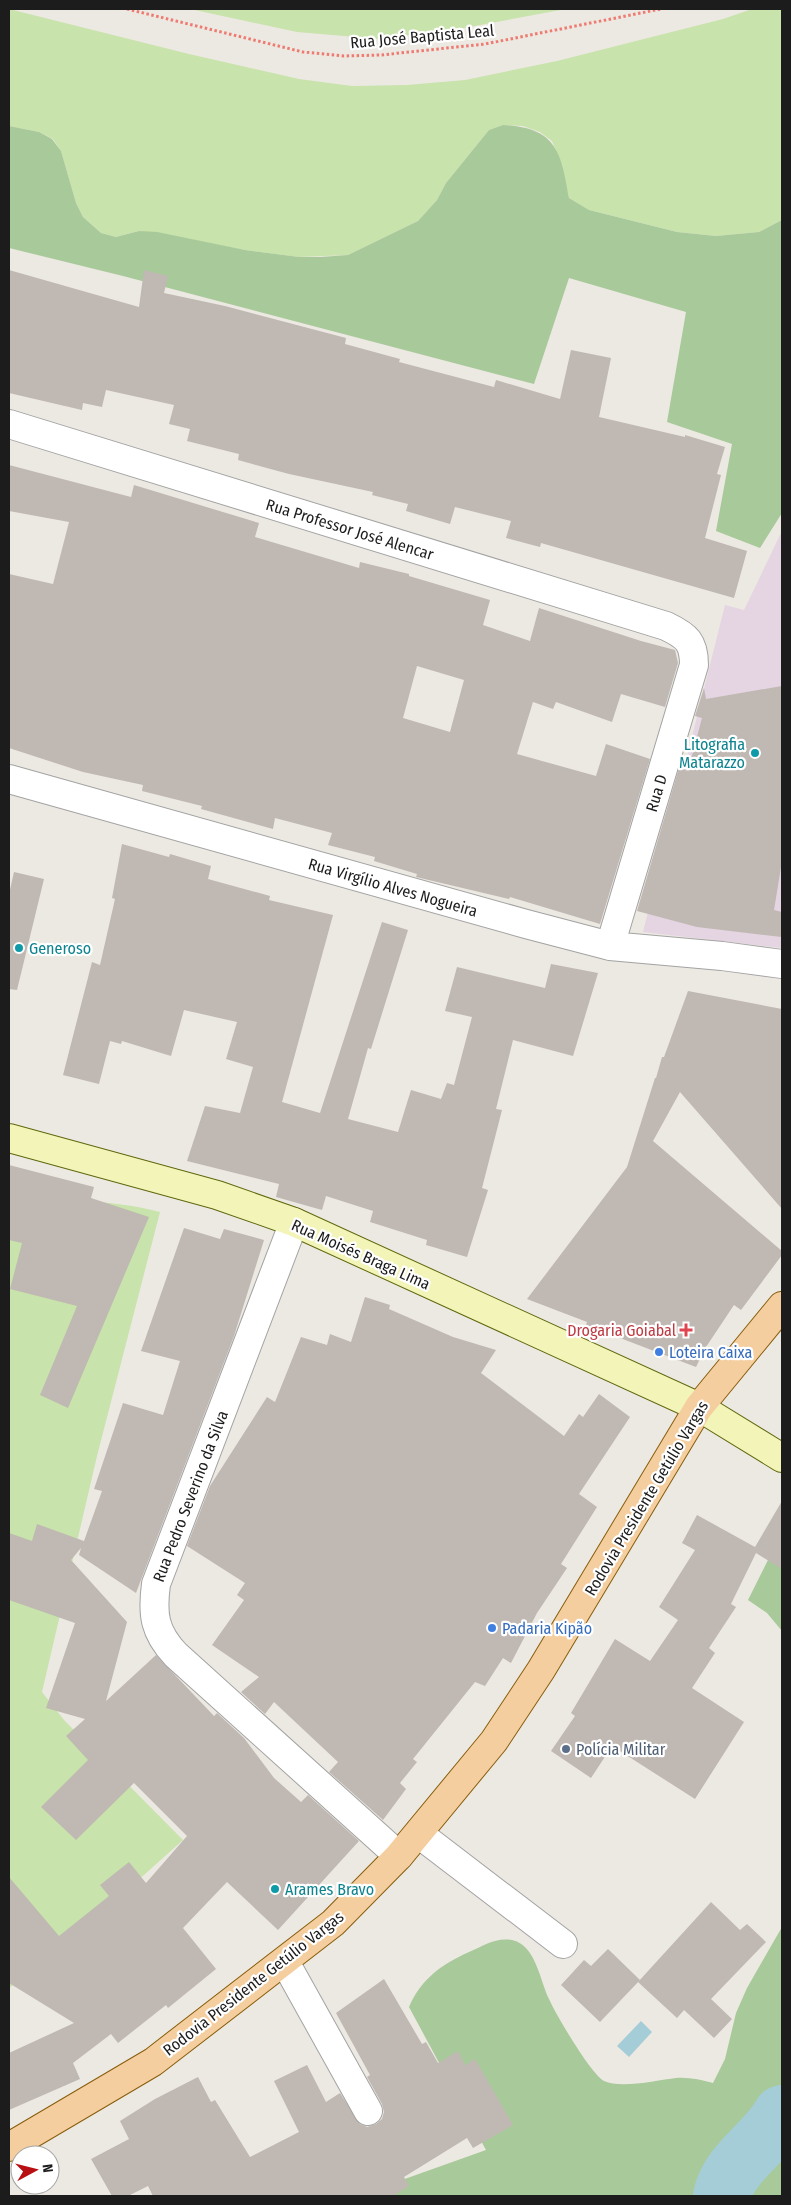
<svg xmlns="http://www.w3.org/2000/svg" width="791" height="2205" font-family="'Fira Sans Condensed',sans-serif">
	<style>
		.industrial { fill: #e5d4e2 }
		.grass { fill: #c8e3ab }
		.forest { fill: #a8c999 }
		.water { fill: #a5cdd7 }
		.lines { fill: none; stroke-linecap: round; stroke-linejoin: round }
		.river { stroke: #a5cdd7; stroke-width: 58 }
		.building { fill: #c0b8b2; fill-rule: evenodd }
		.street-casing { stroke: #a3a3a3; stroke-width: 30 }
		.secondary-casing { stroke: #60680d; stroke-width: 30 }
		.primary-casing { stroke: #885d0b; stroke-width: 30 }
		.path { stroke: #ee7b71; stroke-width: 3; stroke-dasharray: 2.5 2.5; stroke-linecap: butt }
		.street { stroke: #fff; stroke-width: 28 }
		.secondary { stroke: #f2f4b8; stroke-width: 28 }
		.primary { stroke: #f4ce9f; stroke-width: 28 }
		.culture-dot { fill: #0f9aa8; stroke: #fff; stroke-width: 2 }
		.health-dot { fill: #e0444e; stroke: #fff; stroke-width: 2 }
		.shop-dot { fill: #3f7fe0; stroke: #fff; stroke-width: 2 }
		.service-dot { fill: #5c6f8a; stroke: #fff; stroke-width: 2 }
		.labels { text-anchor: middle; stroke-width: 4.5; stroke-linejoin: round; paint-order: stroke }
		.street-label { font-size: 16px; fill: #1c1c1c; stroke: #fff }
		.culture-label { font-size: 16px; fill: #0d838f; stroke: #fff; text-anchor: start }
		.health-label { font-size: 16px; fill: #be3a42; stroke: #fff; text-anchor: end }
		.shop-label { font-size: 16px; fill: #366cbe; stroke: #fff; text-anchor: start }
		.service-label { font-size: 16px; fill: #4e5e75; stroke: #fff; text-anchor: start }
	</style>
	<rect width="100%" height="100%" fill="#ece9e2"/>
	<path class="industrial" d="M782,531V948L643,932L725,605L744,610Z"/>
	<path class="grass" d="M9,9L189,54L299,79L352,86L407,85L465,80L557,61L723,19L752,9H782V220L759,232L716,236L677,232L589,210L569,198L560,160L552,141L540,132L523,126L503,125L489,130L446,183L437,200L418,221L348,255L299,257L245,250L139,231L116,237L101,233L83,217L76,203L61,151L53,139L39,132L9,126Z
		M190,9H566L464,28L379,39L297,32Z
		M9,1199C60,1200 111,1199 160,1212L97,1456L42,1692L64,1720L183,1840L59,1951L9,1988Z"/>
	<path class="forest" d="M503,125C556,128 561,151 569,198L589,210L677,232L716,236L759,232L782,220V513L760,548L716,531L732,444L667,422L686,312L569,278L534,384L123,276L9,248V126L39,132L52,139L61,151L76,203L83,217L101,233L116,237L139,231L157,232L245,250L299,257H321L348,255L418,221L437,200L446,183L489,130Z
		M782,1532V1631L767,1613L748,1600Z
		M782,1927L781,2095L755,2116L739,2142L716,2163L710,2176L706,2196H357L486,2150L409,2007C421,1979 442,1964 469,1952C483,1946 496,1937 512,1940C536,1945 540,1981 549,1999C556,2015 591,2074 604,2081C621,2089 658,2080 676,2078C689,2077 701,2080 713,2083L725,2059L736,2013L747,1988Z
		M782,2132V2196H744L742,2183L744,2172Z"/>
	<path class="water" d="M641,2021L652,2032L629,2057L617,2046Z"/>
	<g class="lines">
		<path class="river" d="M722,2196C729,2163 766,2143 782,2114"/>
	</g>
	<path class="building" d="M9,270L139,307L144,270L168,276L164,293L225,306L346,338L345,344L400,359L399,362L494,387L496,380L560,399L571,350L611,358L599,417L685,437V435L725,447L717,474L721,475L705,538L747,551L734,598L541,543L540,547L506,538L511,521L455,507L450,524L406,511L408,504L372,495L373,492L289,474L238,460L239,454L187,441L190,429L169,424L174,405L106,390L102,407L83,403L82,410L9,393Z
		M9,465L131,497L134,485L259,523L255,537L359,568L360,562L409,574V576L490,600L483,625L530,641L539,608L641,641L675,650L678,663L665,707L621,694L612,722L556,702L553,709L533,702L517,754L596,776L606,744L650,759L600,924L510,897L509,899L416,877L417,874L374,861L375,857L328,845L332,833L275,818L273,829L201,809L202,806L142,791L143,785L83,772L9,748V574L53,584L69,522L9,511ZM417,666L464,680L450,732L403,718Z
		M782,686V861L774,910L782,912V937L697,927L637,911L679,768L688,771L702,718L695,716L704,688L706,699Z
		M122,844L169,857L170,854L211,866L208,879L270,896L269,900L333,915L282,1102L320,1113L382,922L408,930L371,1049L368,1048L348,1119L398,1132L411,1090L441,1099L447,1083L454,1085L472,1017L445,1011L457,967L545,988L551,964L598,973L573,1056L513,1040L496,1109L502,1110L482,1188L488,1190L467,1257L426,1245L427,1240L370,1222L373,1211L326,1196L322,1210L276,1197L279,1184L187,1161L205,1106L240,1113L253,1067L226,1059L237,1022L184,1010L171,1056L122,1041L121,1044L110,1041L99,1084L63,1075L92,962L100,965L115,899L112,898Z
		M14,872L44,879L17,990L9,989V894Z
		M688,991L782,1009V1209L680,1092L653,1141L782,1251V1255L741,1310L734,1305L706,1347L696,1367L586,1325L587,1322L527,1299L627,1167L655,1078H656L662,1057H664Z
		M9,1165L94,1187L91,1198L149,1217L68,1408L40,1395L77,1306L10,1289L22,1243L9,1240Z
		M184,1228L220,1239L224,1229L264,1240L234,1336L136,1593L79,1555L81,1548L71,1560L127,1622L106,1701L156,1655L214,1716L217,1713L244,1738L274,1778L301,1802L308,1795L359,1841L278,1930L227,1882L183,1928L216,1969L168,2008L166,2005L118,2043L111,2034L73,2063L80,2079L9,2110V2053L74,2023L9,1983V1877L59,1936L109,1896L100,1885L129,1862L146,1883L187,1836L134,1783L76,1840L41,1807L88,1760L66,1736L85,1719L46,1708L75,1623L9,1600V1533L32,1541L37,1524L84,1541L102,1491L94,1489L123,1403L163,1415L180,1361L141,1351Z
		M365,1297L390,1305L389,1309L453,1337L496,1350L481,1373L564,1436L579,1414L583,1417L599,1394L630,1417L579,1494L597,1507L561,1564L567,1568L537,1613L511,1663L503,1658L485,1686L475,1682L413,1759L417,1762L400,1783L406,1789L383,1820L329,1772L338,1762L274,1702L265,1714L241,1692L259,1677L212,1645L244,1600L237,1595L245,1583L187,1546L210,1486L267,1397L275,1402L301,1337L327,1345L330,1334L351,1342Z
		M782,1501V1569L756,1553L731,1604L736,1607L709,1648L715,1653L692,1688L744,1722L695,1799L612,1746L591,1778L551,1751L575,1716L571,1713L615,1639L650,1661L678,1620L659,1607L695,1550L682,1543L697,1515L755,1547Z
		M711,1902L740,1930L747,1924L766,1942L711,1999L732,2019L714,2038L684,2010L677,2018L638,1982Z
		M608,1949L640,1980L600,2022L561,1985L584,1960L591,1966Z
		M384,1979L422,2044L426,2042L438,2063L458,2051L465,2065L475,2059L513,2125L473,2148L467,2138L404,2177L409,2186L393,2196H153L148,2186L128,2196H112L91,2159L129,2139L120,2121L155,2099L198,2077L211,2102L215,2100L250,2157L299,2132L274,2081L307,2065L326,2102L340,2093L360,2124L367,2127L376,2124L382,2119L384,2112L382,2104L367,2077L370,2075L336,2013Z"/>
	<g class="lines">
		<defs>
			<path id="street" d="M9,424L666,626C687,636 694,642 694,665L610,946
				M9,779L526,924L610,946L722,956L782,964
				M294,1222L156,1584C152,1614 154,1632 176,1655L399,1856
				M419,1834L563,1944
				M285,1962L368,2111"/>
			<path id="secondary" d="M9,1138L217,1195L294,1222L699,1407L782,1458"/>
			<path id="primary" d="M9,2147L153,2062L333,1923L399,1856L494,1741L541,1670L699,1407L782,1306"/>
		</defs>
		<use href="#street" class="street-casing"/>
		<use href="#secondary" class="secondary-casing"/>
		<use href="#primary" class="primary-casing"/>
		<path class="path" d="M127,9L303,52L344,56L381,55L485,44L661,9"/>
		<use href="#street" class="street"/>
		<use href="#secondary" class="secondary"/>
		<use href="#primary" class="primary"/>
	</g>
	<g class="culture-dot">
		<circle cx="755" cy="753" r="5"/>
		<circle cx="19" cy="948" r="5"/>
		<circle cx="275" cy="1889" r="5"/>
	</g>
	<path class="health-dot" d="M683.5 1322.5h5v5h5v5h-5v5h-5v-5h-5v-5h5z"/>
	<g class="shop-dot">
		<circle cx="659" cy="1352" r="5"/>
		<circle cx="492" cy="1628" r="5"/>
	</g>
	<circle class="service-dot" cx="566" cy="1749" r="5"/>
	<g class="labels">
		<g class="street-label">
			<text transform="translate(422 36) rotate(-5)" y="6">Rua José Baptista Leal</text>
			<text transform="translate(350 529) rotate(17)" y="6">Rua Professor José Alencar</text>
			<text transform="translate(656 793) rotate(-73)" y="6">Rua D</text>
			<text transform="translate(393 887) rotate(16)" y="6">Rua Virgílio Alves Nogueira</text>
			<text transform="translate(361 1254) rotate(24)" y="6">Rua Moisés Braga Lima</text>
			<text transform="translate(190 1496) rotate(-69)" y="6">Rua Pedro Severino da Silva</text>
			<text transform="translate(646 1498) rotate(-59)" y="6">Rodovia Presidente Getúlio Vargas</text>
			<text transform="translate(253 1983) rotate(-38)" y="6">Rodovia Presidente Getúlio Vargas</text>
		</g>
		<g class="culture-label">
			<text x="745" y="750" text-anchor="end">Litografia<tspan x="745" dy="18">Matarazzo</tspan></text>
			<text x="29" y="954">Generoso</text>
			<text x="285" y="1895">Arames Bravo</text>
		</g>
		<g class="health-label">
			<text x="676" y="1336">Drogaria Goiabal</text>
		</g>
		<g class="shop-label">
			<text x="669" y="1358">Loteira Caixa</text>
			<text x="502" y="1634">Padaria Kipão</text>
		</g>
		<g class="service-label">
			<text x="576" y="1755">Polícia Militar</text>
		</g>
	</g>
	<rect width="791" height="2205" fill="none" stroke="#1c1c1c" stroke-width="20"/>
	<g transform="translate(35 2170) rotate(83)"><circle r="24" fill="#ffffff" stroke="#a4a4a4"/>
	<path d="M0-4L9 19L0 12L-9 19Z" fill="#b80f12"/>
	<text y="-8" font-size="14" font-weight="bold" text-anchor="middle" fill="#1c1c1c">N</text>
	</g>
</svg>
